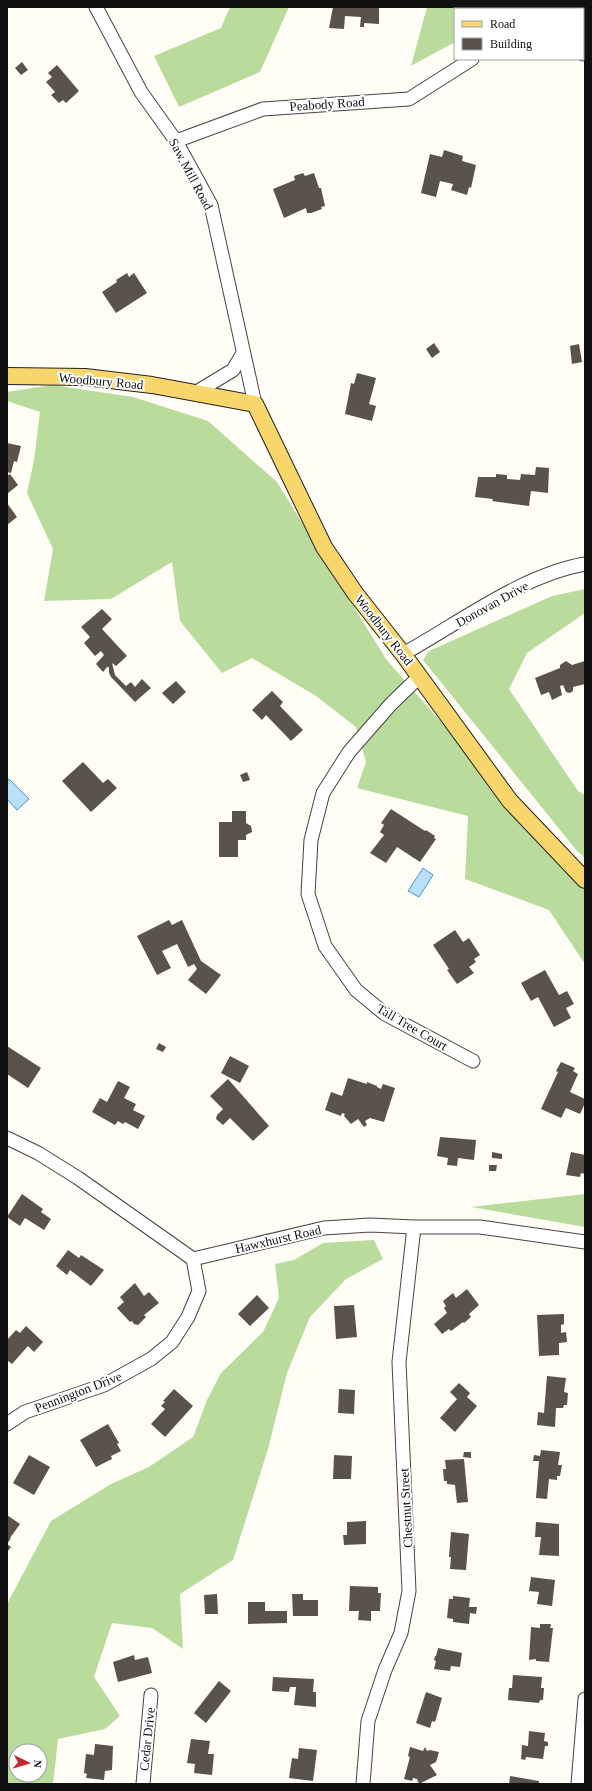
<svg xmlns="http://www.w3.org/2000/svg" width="592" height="1791" viewBox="0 0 592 1791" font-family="'Times New Roman',serif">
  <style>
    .forest { fill: #b9dc9c; fill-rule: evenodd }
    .water { fill: #b9e0f7; stroke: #3f96cf }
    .building { fill: #5a524d }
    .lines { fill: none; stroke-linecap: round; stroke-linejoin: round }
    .minor-casing { stroke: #444; stroke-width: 15 }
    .major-casing { stroke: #222; stroke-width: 18 }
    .minor { stroke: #fff; stroke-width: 13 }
    .major { stroke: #f9d66b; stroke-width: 16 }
    .labels { text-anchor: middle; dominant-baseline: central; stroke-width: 4; stroke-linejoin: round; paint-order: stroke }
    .street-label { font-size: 13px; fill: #111; stroke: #fff }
  </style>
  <rect width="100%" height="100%" fill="#fffdf5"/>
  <path class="forest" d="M230 7H289L260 72 179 107 154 56 221 28Z
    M427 7H585V33H583V9H455V42L411 66Z
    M52 385 133 397 208 421 277 482 386 659 585 887V964L549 910 465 879 468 816 357 788 366 762 356 727 316 696 252 658 222 673 180 621 172 562 111 599 44 601 53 549 27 493 34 460 40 412 7 401V392Z
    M585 589V613L527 653 509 689 578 791 585 795V858L577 851 423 660 429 651 552 596Z
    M585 1194V1227L471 1207Z
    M374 1240 383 1259 346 1279 310 1317 287 1373 268 1449 233 1560 180 1594 183 1649 152 1628 112 1623 94 1677 120 1716 105 1729 58 1739 53 1784H7V1604L51 1521 111 1484 149 1467 193 1437 207 1400 221 1373 263 1332 279 1298 275 1264 294 1260 323 1243ZM16 1751H40V1775H16Z"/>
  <path class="water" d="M9 779 29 799 17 810 7 799V782Z
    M423 868 433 875 419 897 408 891Z"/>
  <path class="building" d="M333 7H379V24L364 23V27H360L361 17 345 16 344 29 329 28Z
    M22 62 28 70 21 75 15 68Z
    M57 65 79 91 66 103 63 100 59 103 51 95 55 92 46 82 52 77 48 73Z
    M444 150 463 156 462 161 476 165 471 188 469 187 467 195 451 190 453 184 440 181 436 197 421 193 430 154 442 157Z
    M303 173 305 176 314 173 319 188H321L325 206 321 207 322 209 311 213H307L306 208 284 218 273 189 295 180 294 176Z
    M127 273 129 277 134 273 147 293 116 313 102 292 117 282 116 280Z
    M434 343 440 352 432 358 426 349Z
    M579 344 582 362 572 364 570 346Z
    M357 373 376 378 369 404 376 406 372 421 345 414 351 383 354 384Z
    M7 443 21 446 17 462 14 461 11 473 7 472Z
    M536 467 549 468 548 493 531 491 529 506 492 501 493 499 475 497 478 477H496V474L507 475V479L520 480 521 474 535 475Z
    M10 474 18 485 7 494V476Z
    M7 503 17 517 7 525Z
    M102 609 112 619 102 629 127 656 116 666 112 663 115 675 126 686 131 682 135 687 142 679 151 688 135 702 111 677 109 673V667H107L103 672 96 664 104 655 101 651 95 656 84 643 90 637 81 627Z
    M566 661 572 665 585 661V684L573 687V691L570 693 566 692 563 685 560 686 562 695 552 700 549 692 541 695 535 678 560 668V665Z
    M176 681 186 692 173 704 162 693Z
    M272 691 283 702 280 706 303 730 291 741 266 715 262 720 252 710Z
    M83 762 103 783 108 779 117 788 91 812 62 781Z
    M247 772 250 780 243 782 240 775Z
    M391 809 425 831 426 830 435 836 434 838 436 839 420 862 397 847 386 863 370 853 384 835 380 832 384 825 381 823Z
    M232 811H246V823L251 826 252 832 246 835V840H238V857H219V822H232Z
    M169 920 172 925 182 920 201 961 221 975 206 994 188 980 197 969 194 964 188 967 177 944 162 951 171 968 157 975 137 936Z
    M455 930 463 942 469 938 480 955 474 959 476 962 469 967 474 973 457 984 447 970 449 969 433 945Z
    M545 970 559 995 567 991 574 1004 566 1008 571 1018 554 1027 538 997 531 1001 521 983Z
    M159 1043 166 1047 163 1052 156 1049Z
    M7 1046 41 1068 28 1088 7 1074Z
    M230 1056 249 1066 240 1083 221 1073Z
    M561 1062 575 1068 573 1071 578 1074 570 1092 585 1099V1103L580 1114 566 1108 561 1118 541 1109 558 1072 556 1071Z
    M348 1078 367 1084V1082L377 1086V1087L381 1089 383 1084 395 1088 384 1122 370 1118 365 1121 367 1125 364 1127 358 1119 351 1124 344 1116 345 1114 342 1113 341 1116 325 1110 331 1092 342 1096Z
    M228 1079 269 1126 253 1141 230 1118 223 1125 216 1119 217 1115 223 1109 210 1096Z
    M118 1081 130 1087 124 1098 136 1104 133 1110 145 1116 138 1129 125 1122 123 1124 118 1121 115 1125 92 1112 100 1098 107 1102Z
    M440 1137 476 1140 474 1160 458 1158 457 1166 447 1165 448 1158 437 1156Z
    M492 1152 502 1154V1159L492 1158Z
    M571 1152 585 1155V1174L581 1173 580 1177 566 1175Z
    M489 1165H497L496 1171H489Z
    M22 1194 43 1209 41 1212 51 1219 44 1230 25 1218 20 1226 7 1217Z
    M68 1250 79 1258 81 1255 104 1270 91 1286 70 1270 67 1275 56 1266Z
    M135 1283 144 1296 149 1292 159 1303 144 1315 146 1317 138 1325 134 1324 132 1321 130 1322 117 1308 124 1302 120 1297Z
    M467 1289 479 1305 469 1314 471 1317 464 1323 463 1322 451 1331 449 1329 442 1334 434 1324 447 1313 444 1308 446 1306 443 1301 453 1293 456 1298Z
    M257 1295 269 1308 250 1326 238 1314Z
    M354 1305 357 1337 336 1339 334 1306Z
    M564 1314V1324L561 1325V1333L566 1332 567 1342 559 1343V1355L539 1356 537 1315Z
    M26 1326 43 1342 34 1352 28 1346 12 1364 7 1360V1340L16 1330 20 1333Z
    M547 1376 566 1378 564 1392 568 1393 567 1405H564L563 1408H556L555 1427 537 1425 538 1412 544 1413Z
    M459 1383 470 1393 467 1397 477 1406 455 1432 440 1418 457 1399 450 1392Z
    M174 1389 193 1406 165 1437 151 1424 165 1409 161 1406 165 1402 163 1401Z
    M339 1389 355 1390 354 1414 338 1413Z
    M108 1424 119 1443 117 1444 121 1451 111 1456 112 1459 96 1467 80 1440Z
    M541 1450 560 1452 558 1465H562L560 1476H557V1480L549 1479 547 1499 536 1498 539 1461H533L534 1455 540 1456Z
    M464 1452H471V1458L463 1457Z
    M29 1455 50 1467 34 1495 13 1483Z
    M334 1455 352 1456 351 1479H333Z
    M464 1459 468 1502 457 1503 455 1485 447 1484V1481H444L443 1469H446L445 1460Z
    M7 1515 20 1524 10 1538H11L7 1544 11 1547 7 1552Z
    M366 1521V1544L344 1545 343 1535H347V1522Z
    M536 1522 559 1524V1556L539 1555 541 1537H535Z
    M451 1532 469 1534 466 1570 450 1569 451 1557H449Z
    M531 1577 555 1580 552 1606 537 1604 539 1592 529 1591Z
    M350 1586 378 1587V1593H381L380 1611H371V1621L358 1620 359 1611H349Z
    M217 1594 218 1614H205L204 1595Z
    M292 1594H303V1600H318V1616H293Z
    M453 1596 470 1598 469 1607H477L476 1614 470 1613 469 1624 453 1622V1619L447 1618 449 1599H453Z
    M248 1602H265V1611H287V1623L248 1624Z
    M540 1624H551L550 1628H553L549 1662 536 1661V1659L529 1660 531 1627 540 1628Z
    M438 1648 462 1653 460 1667 451 1666 450 1671 434 1669 436 1661 434 1660 435 1656H436Z
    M134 1655 135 1660 148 1657 152 1673 118 1682 113 1662Z
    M513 1675 542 1677 541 1688H544L543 1700H540L539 1703 508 1700 509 1688H512Z
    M273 1677 314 1679 313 1692H316V1707L294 1705 296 1687H290L289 1692 272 1691Z
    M219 1681 231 1691 206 1723 194 1713Z
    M426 1692 442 1698 435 1722 432 1721 430 1728 416 1723Z
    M529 1731 545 1733 544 1741 548 1742V1746H545L543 1759 526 1757 525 1760 521 1759 522 1745 528 1746Z
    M191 1739 210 1741 208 1754H214L212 1775 194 1773 195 1764 187 1763Z
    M95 1744 113 1746 112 1770 105 1771 104 1780 86 1778 87 1774 84 1773 86 1754 94 1755Z
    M410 1747 423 1751 425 1747 427 1751 430 1750 439 1752 436 1762 430 1765 437 1775 419 1784 417 1779 413 1778 412 1781 404 1779 410 1757 408 1756Z
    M299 1748 317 1750 313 1781 289 1778 292 1758 298 1759Z
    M510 1776 539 1781V1784H509Z"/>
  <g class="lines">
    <defs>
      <path id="minor" d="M96 7 141 92 176 141 211 205 255 404
        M583 54H585
        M176 141 263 109 409 99 472 59
        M195 393 233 370 243 353
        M403 654C459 623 522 575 585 564
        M419 677 391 704 349 752 323 793 311 840 308 894 325 946 356 990 385 1014 473 1061
        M7 1138 38 1153 78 1178 193 1259 324 1228 370 1225 414 1227H480L585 1242
        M7 1424 25 1412 104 1385 151 1359 172 1342 188 1317 199 1291 193 1259
        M143 1784 151 1695
        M363 1784 368 1721 385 1670 401 1633 409 1591 399 1362 414 1227
        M578 1784 585 1699"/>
      <path id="major" d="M7 376 85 377 152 385 255 404 324 547 355 593 403 654 510 801 585 880"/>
    </defs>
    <use href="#minor" class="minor-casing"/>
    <use href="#major" class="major-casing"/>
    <use href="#minor" class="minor"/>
    <use href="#major" class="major"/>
  </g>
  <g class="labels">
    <g class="street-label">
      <text transform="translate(327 104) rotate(-4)">Peabody Road</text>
      <text transform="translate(191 174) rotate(62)">Saw Mill Road</text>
      <text transform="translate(101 381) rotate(5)">Woodbury Road</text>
      <text transform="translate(492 604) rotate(-29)">Donovan Drive</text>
      <text transform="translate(384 630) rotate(52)">Woodbury Road</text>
      <text transform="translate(412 1027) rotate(30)">Tall Tree Court</text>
      <text transform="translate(278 1239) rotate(-13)">Hawxhurst Road</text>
      <text transform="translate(78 1392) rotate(-21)">Pennington Drive</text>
      <text transform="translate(406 1508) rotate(-93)">Chestnut Street</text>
      <text transform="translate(147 1739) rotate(-84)">Cedar Drive</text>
    </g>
  </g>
  <rect width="592" height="1791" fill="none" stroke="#111111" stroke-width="16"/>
  <rect x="454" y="8" width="130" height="52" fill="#ffffff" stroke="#a0a0a0"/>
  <rect x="462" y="21" width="20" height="6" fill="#f9d66b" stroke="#a0a0a0"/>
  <text x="490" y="28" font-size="12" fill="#111111">Road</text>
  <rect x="462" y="38" width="20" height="12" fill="#5a524d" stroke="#a0a0a0"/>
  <text x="490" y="48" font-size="12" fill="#111111">Building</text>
  <g transform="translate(28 1763) rotate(95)"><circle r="19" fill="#ffffff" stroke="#a0a0a0"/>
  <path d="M0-3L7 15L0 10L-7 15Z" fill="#c4262e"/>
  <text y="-6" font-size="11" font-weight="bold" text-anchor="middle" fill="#111111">N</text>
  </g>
</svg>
